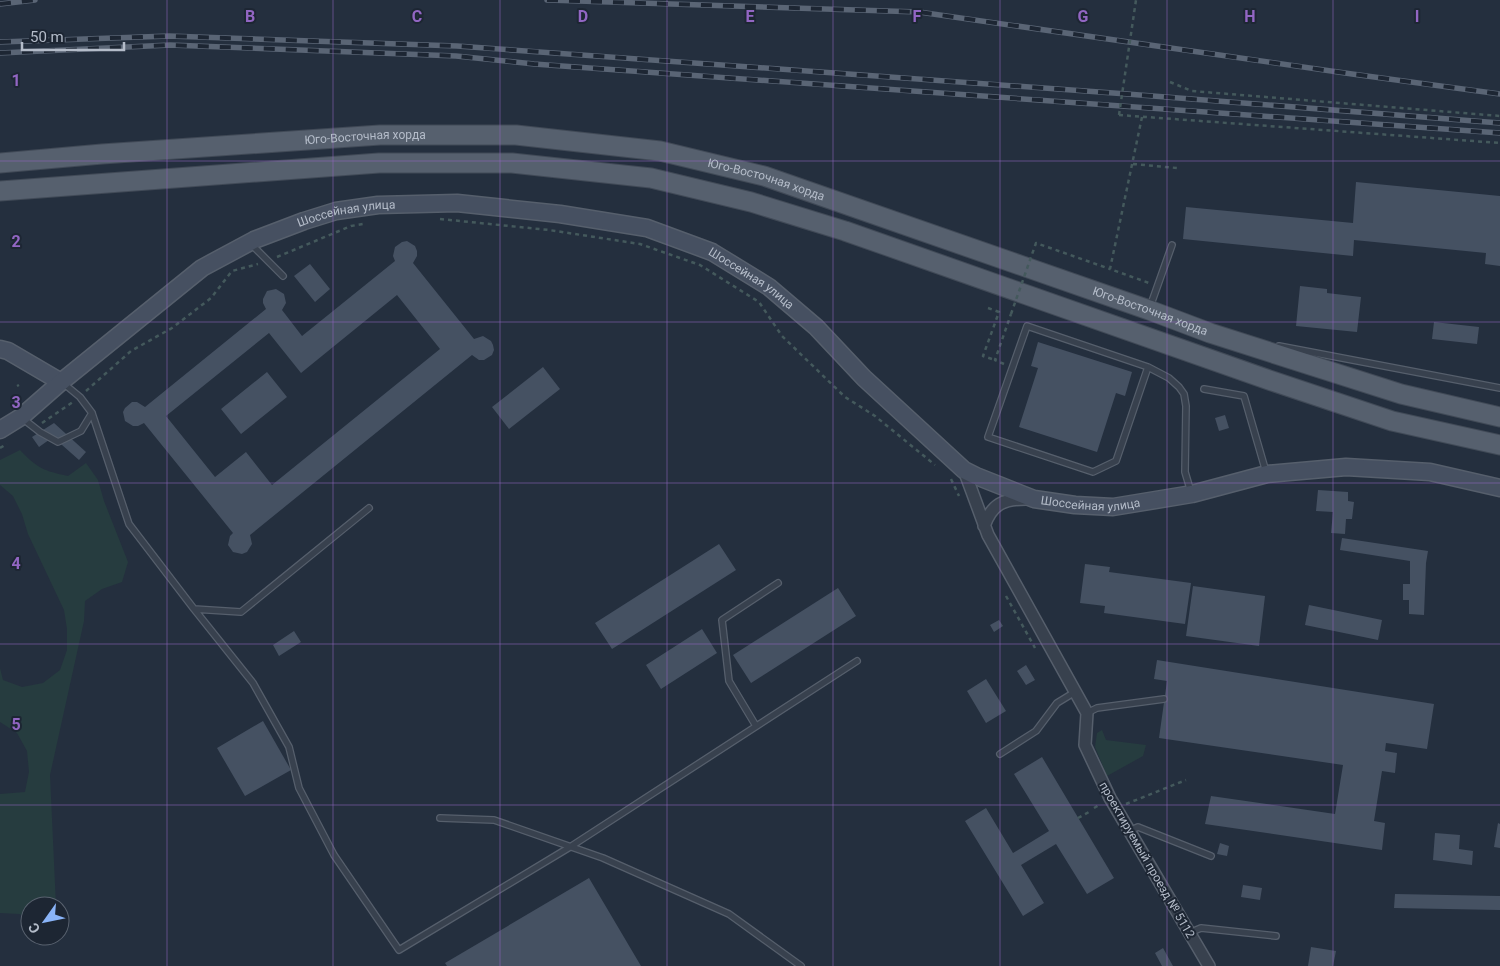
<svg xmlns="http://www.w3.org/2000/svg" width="1500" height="966" viewBox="0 0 1500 966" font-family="Roboto,sans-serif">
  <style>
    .green { fill: #263c3f }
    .building { fill: #455162; fill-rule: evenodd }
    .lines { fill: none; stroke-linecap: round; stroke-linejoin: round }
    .service-casing { stroke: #565f6c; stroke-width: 8 }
    .minor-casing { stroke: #565f6c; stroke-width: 14 }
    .secondary-casing { stroke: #565f6c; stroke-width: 19 }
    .primary-casing { stroke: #414a57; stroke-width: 21 }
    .path { stroke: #44595c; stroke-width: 2.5; stroke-dasharray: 4 4; stroke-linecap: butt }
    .service { stroke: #38414e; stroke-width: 5.5 }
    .minor { stroke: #38414e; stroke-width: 11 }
    .secondary { stroke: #465061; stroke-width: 16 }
    .primary { stroke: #56606e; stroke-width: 19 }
    .rail-casing { stroke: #5a6575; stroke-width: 5.5 }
    .rail { stroke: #1d2633; stroke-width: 4; stroke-dasharray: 11; stroke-linecap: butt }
    .path-bridge { stroke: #44595c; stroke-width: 2.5; stroke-dasharray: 4 4; stroke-linecap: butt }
    .grid { fill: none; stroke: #9266c3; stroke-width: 1; stroke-opacity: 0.55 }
    .labels { text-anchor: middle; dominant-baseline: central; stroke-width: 4; stroke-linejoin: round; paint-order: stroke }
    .street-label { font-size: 12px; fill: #b4bcc9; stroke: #1d2633 }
    .grid-label { font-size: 16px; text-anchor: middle; font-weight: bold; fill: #9266c3; stroke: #1d2633; stroke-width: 4; stroke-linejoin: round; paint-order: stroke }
  </style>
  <rect width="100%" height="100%" fill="#242f3e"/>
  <path class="green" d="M20 450C37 468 44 471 68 476L86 463 98 480 104 501 128 562 122 582 102 589 85 601 84 621 50 775 56 906H30V918L19 914 0 913V794L25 792 29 772 27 751 17 733 0 722V668L3 680 22 687 43 683 60 670 67 650V629L64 610 28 534 22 514 13 496 0 485V460Z
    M1102 730 1106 740 1146 745 1143 756 1107 776 1095 747 1097 733Z"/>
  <path class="building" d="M1356 182 1500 196V266L1485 264 1486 253 1354 240 1353 256 1183 239 1186 207 1353 223Z
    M407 241 415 246 417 251V256L413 263 474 339 483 336 491 341 493 345 494 350 492 355 484 360H479L472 355 250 535 252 544 247 552 242 554 233 552 228 545 230 536 233 533 144 423 138 426H133L125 421 123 412 125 408 132 402H137L145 407 266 309 263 303V299L267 291 276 289 284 294 286 303 282 310 302 336 395 261 393 256 395 247 402 242ZM397 295 440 349 272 485 246 452 215 477 166 416 269 333 301 373Z
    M310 264 330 289 315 302 294 276Z
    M1300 286 1327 289V293L1361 297 1357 332 1296 326Z
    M1434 322 1479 327 1477 344 1432 339Z
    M1038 342 1132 372 1125 396 1116 393 1097 452 1019 427 1038 368 1031 366Z
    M543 367 560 389 509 429 492 407Z
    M267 372 287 397 241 434 221 409Z
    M1225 415 1229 428 1219 431 1215 418Z
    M54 423 86 452 79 460 53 437 39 447 32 437Z
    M1318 490 1348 492V501L1354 502 1352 519H1346L1345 534 1331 533 1333 512 1316 511Z
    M1342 538 1428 551 1426 563 1424 615 1409 614V600H1403V584H1410V561L1340 550Z
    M719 544 736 570 612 649 595 623Z
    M1085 564 1110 567 1109 572 1191 583 1185 624 1104 613 1105 606 1080 603Z
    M1193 586 1265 596 1259 646 1186 636Z
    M838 588 856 616 751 683 733 655Z
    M1309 605 1382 620 1378 640 1305 625Z
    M999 620 1003 626 994 632 990 625Z
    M702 629 717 653 661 689 646 665Z
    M294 631 301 642 279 656 273 645Z
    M1157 660 1434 704 1427 749 1386 743 1385 751 1397 753 1395 773 1382 771 1374 821 1385 823 1382 850 1205 824 1211 796 1335 814 1343 765 1159 738 1167 681 1154 679Z
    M1026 665 1035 680 1026 685 1017 671Z
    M986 679 1006 711 986 723 967 691Z
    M263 721 291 770 245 796 217 748Z
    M1042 757 1114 878 1087 894 1056 844 1021 865 1044 903 1023 916 965 821 986 808 1013 853 1049 831 1014 774Z
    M1498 823 1500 824V848L1494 847Z
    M1435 833 1460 835 1459 849 1473 851 1472 865 1433 860Z
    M1220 843 1229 846 1227 856 1217 854Z
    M589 878 641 966H447L445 963Z
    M1243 885 1262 888 1260 900 1241 897Z
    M1395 894 1500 896V910L1394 908Z
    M1311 947 1336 951 1333 966H1308Z
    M1163 948 1173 966H1162L1155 953Z"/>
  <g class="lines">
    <defs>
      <path id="service" d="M251 244 283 276
        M1150 307 1172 245
        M1279 346 1500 388
        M1148 367 1116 461 1093 472 988 437 1027 326 1148 367 1169 378 1179 387 1184 394 1186 406 1185 472 1191 492
        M63 383 80 397 92 413 129 524 194 609 241 612 369 508
        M1204 389 1244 396 1266 472
        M22 418 40 432 58 442 81 431 92 413
        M194 609 253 683 289 747 299 788 334 855 399 950 570 847 857 661
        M1087 713 1097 708 1164 699
        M756 726 729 681 722 620 778 583
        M1000 754 1036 731 1057 703 1075 692
        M440 818 494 820 603 858 729 914 801 966
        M1129 831 1138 827 1211 856
        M1189 933 1201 928 1276 936"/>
      <path id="minor" d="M964 470 988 535 1087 713 1085 745 1110 798 1209 966
        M984 526C992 504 1003 499 1026 499"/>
      <g id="secondary">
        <path d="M0 349 8 351 61 382"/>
        <path id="s1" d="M0 430 21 417 61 382 202 268 254 240 304 221 336 211 378 205 457 203 560 214 647 228 712 252 769 287 816 327 864 378 964 470 976 476 1034 499 1075 505 1113 507 1192 494 1267 474 1346 467 1430 472 1500 488"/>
      </g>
      <g id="primary">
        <path id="s2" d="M0 163 102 154 380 135H516L660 151 764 176 1149 310 1210 333 1401 394 1500 417"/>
        <path d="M0 191 379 163H512L651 178 751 202 845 231 1272 381 1392 421 1500 445"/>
      </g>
    </defs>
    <use href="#service" class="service-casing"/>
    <use href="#minor" class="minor-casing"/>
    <use href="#secondary" class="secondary-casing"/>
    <use href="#primary" class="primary-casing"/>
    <path class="path" d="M1170 82 1192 91 1500 116
      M1119 115 1500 143
      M1142 117 1110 269 1149 283
      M1133 164 1177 168
      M440 219 549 230 640 244 700 265 759 302 782 336 845 397 875 416 935 465
      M277 257 351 226 363 224
      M988 308 999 312 983 356 995 360
      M1004 364 995 360 1011 314
      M17 386 19 385
      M86 391 131 351 172 328 211 298 232 271 258 264
      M42 423 73 402
      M0 448 7 444
      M951 479 959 496
      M1006 596 1035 648
      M1126 804 1186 780
      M1094 808 1101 804
      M1078 818 1089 812"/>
    <use href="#service" class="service"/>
    <use href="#minor" class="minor"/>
    <use href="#secondary" class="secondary"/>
    <use href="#primary" class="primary"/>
    <defs>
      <path id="rail" d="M547 0 919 12 1352 74 1500 94
        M0 4 35 0
        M0 42 169 36 457 46 1127 94 1500 123
        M0 53 170 45 456 56 534 64 1500 133"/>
    </defs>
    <use href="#rail" class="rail-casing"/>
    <use href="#rail" class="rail"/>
    <path class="path-bridge" d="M1119 115 1136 0
      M1011 314 1036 243 1110 269"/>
  </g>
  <path class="grid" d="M167 0V966M333 0V966M500 0V966M667 0V966M833 0V966M1000 0V966M1167 0V966M1333 0V966M0 161H1500M0 322H1500M0 483H1500M0 644H1500M0 805H1500"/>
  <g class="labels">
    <g class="street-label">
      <text stroke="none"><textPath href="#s2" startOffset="366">Юго-Восточная хорда</textPath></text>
      <text stroke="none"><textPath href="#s2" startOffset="772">Юго-Восточная хорда</textPath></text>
      <text stroke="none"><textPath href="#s1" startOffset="415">Шоссейная улица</textPath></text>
      <text stroke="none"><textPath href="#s1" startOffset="835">Шоссейная улица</textPath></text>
      <text stroke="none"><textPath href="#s2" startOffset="1178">Юго-Восточная хорда</textPath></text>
      <text stroke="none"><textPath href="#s1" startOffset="1255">Шоссейная улица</textPath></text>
      <text transform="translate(1147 860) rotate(60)">проектируемый проезд № 5112</text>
    </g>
  </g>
  <g class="grid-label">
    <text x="250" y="22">B</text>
    <text x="417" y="22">C</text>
    <text x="583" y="22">D</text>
    <text x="750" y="22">E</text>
    <text x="917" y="22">F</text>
    <text x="1083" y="22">G</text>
    <text x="1250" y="22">H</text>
    <text x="1417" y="22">I</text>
    <text x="16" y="86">1</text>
    <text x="16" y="247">2</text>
    <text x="16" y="408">3</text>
    <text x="16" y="569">4</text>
    <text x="16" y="730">5</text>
  </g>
  <g transform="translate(45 921) rotate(237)"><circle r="24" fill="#1d2633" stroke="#59626f"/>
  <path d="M0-4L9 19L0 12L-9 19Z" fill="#8ab4f8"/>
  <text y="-8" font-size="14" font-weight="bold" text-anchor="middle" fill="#b4bcc9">С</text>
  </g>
  <path d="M22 42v8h102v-8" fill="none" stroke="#b4bcc9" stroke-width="2.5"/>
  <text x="30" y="42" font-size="15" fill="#b4bcc9" stroke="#1d2633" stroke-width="4" paint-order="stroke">50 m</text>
</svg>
